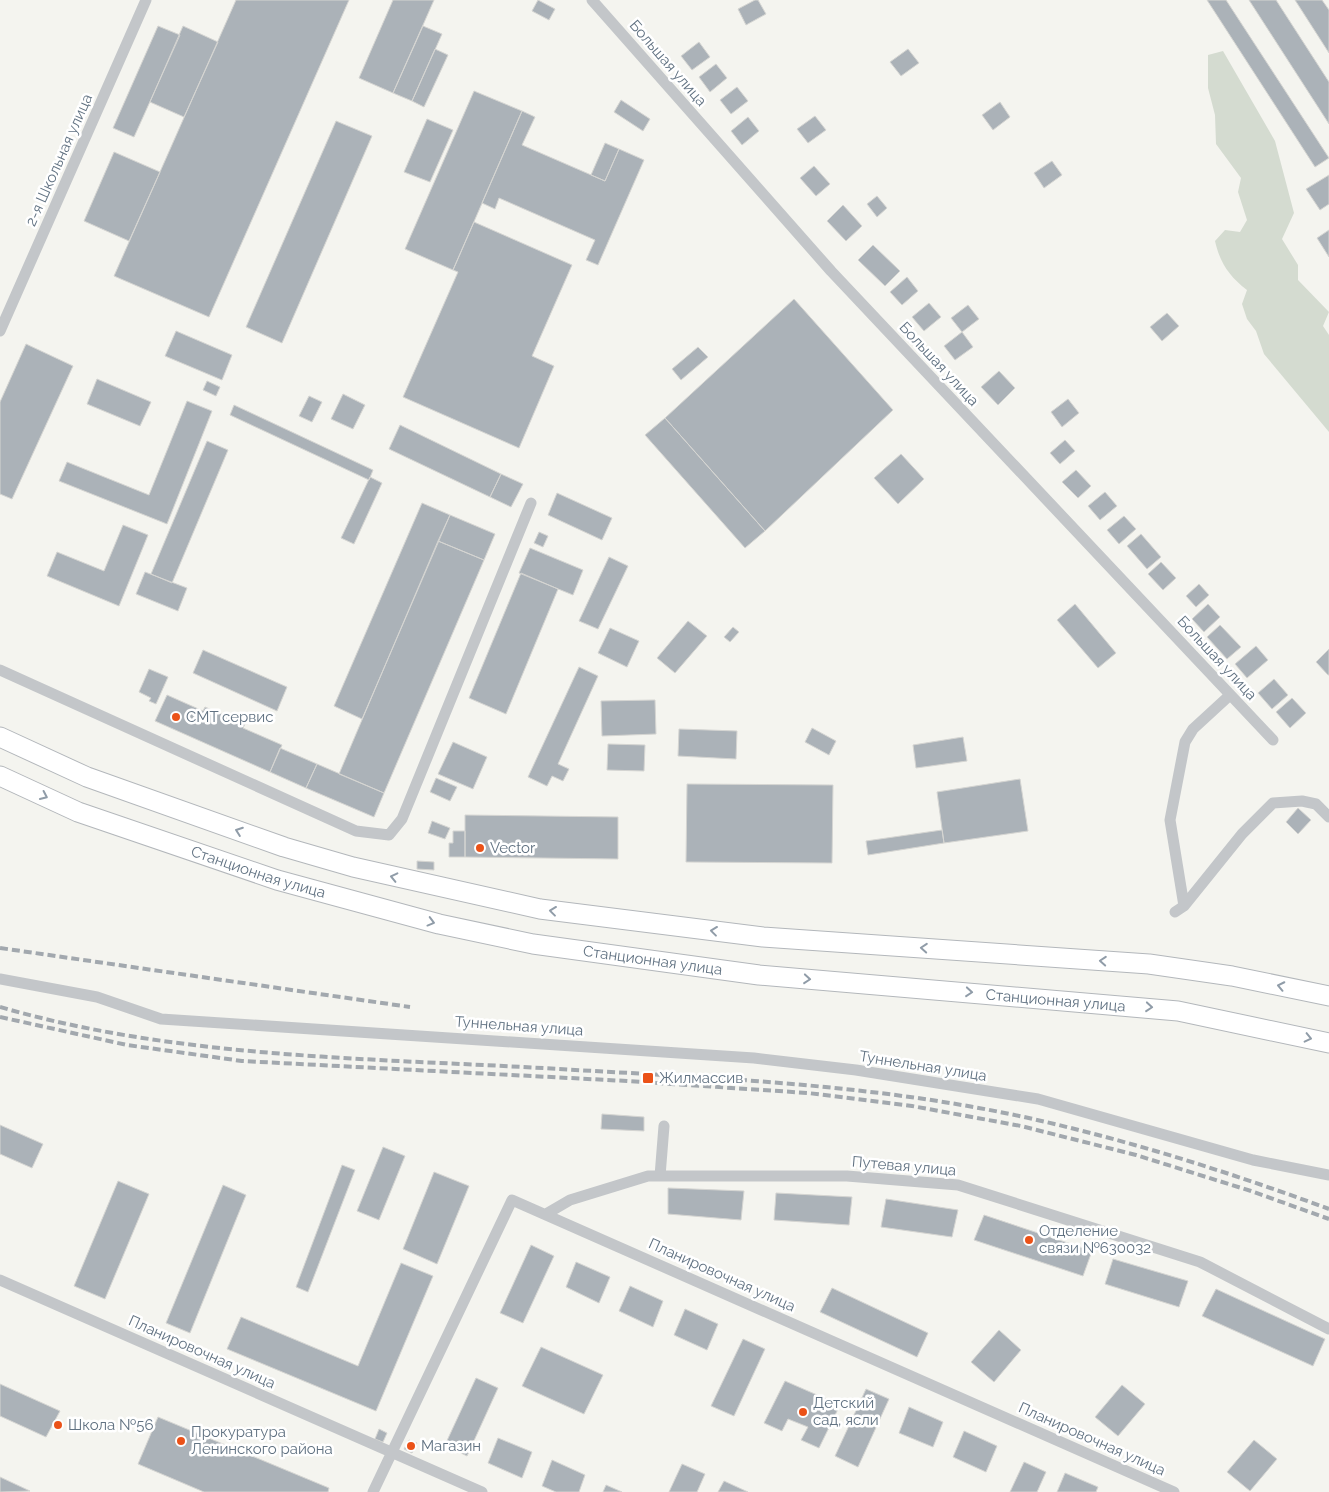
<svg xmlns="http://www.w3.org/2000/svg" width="1329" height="1492" viewBox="0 0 1329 1492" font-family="Raleway,sans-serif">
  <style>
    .green { fill: #d4dbd0 }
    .building { fill: #abb2b8; stroke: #d5d5d2 }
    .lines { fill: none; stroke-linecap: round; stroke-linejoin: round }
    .primary-casing { stroke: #b3b7bb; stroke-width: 21 }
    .street { stroke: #c3c6c9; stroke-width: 11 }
    .primary { stroke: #fff; stroke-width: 19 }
    .rail { stroke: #a2a8ae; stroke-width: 4; stroke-dasharray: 8 4; stroke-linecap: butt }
    .oneway { stroke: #909ca8 }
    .poi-dot { fill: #eb5218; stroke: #fff; stroke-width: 2 }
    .labels { text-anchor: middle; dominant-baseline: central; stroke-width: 5; stroke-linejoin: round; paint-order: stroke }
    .street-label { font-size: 15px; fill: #617282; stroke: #fff }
    .poi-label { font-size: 15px; fill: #617282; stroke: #fff; text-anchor: start }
  </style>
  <rect width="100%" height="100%" fill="#f4f4ef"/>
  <path class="green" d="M1223 51 1275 141 1294 213 1282 239 1298 265V280L1329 312 1323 326 1329 335V432L1264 354 1256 331 1247 319 1242 304 1247 290C1229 276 1220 263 1215 241L1225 230 1240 232 1247 220 1238 192 1241 178 1216 144 1215 115 1208 88V55Z"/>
  <path class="building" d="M236 0H349L209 317 114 276Z
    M393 0H434L393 93 359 78Z
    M538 0 555 9 549 20 532 11Z
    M755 0H758L766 14 746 25 738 9Z
    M1207 0H1226L1329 158 1315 167Z
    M1249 0H1276L1329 82V124Z
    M1295 0H1322L1329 10V53Z
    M158 26 180 35 134 137 113 128Z
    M183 26 218 42 184 117 150 102Z
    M423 26 442 34 412 101 393 93Z
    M699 42 710 57 692 70 681 56Z
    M435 49 448 55 424 107 412 101Z
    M908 49 919 63 901 76 890 62Z
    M716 64 727 78 710 92 699 77Z
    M737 87 748 101 731 114 720 100Z
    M474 91 522 111 453 270 405 249Z
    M621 100 650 119 643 131 614 112Z
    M1000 102 1010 117 993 130 982 115Z
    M522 111 535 117 522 145 605 181 619 149 644 160 598 265 586 260 595 240 499 198 495 209 482 203Z
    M815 116 826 130 808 143 797 129Z
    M748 117 759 131 742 145 731 131Z
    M427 119 453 130 430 182 404 172Z
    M336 121 372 136 282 343 246 327Z
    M605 143 619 149 605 181 591 175Z
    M114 152 160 172 129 241 84 221Z
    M1052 161 1062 175 1044 188 1034 173Z
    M814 166 830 184 816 196 800 178Z
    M1329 175V204L1320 210 1306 189Z
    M877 196 887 208 877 217 867 204Z
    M843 205 862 226 846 241 827 221Z
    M474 222 572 265 532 356 554 366 519 448 403 397 458 272 453 270Z
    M1329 230V257L1317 238Z
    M873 245 900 271 885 286 858 260Z
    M907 277 918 291 902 305 890 292Z
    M794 299 893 410 765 531 665 418Z
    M929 303 941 317 924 331 912 317Z
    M968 305 979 319 962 332 951 318Z
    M1167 313 1179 326 1162 341 1150 327Z
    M176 331 232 355 222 380 165 356Z
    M962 332 973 347 955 360 944 346Z
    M26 344 73 366 12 499 0 494V402Z
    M698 347 708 357 681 380 672 369Z
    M999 371 1015 388 998 405 981 387Z
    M97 379 151 402 140 426 87 404Z
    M207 381 220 387 216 396 203 390Z
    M343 394 365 405 353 429 331 419Z
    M309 396 322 402 312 422 299 416Z
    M1068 399 1079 413 1062 427 1051 412Z
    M187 401 212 411 167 524 59 481 67 462 149 495Z
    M234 405 373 470 369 480 230 415Z
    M665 418 765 531 745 548 645 435Z
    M400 425 501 474 490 497 389 449Z
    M1065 440 1075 451 1060 464 1050 453Z
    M207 441 228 450 172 583 151 574Z
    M901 454 924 479 898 504 874 478Z
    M1076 470 1091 486 1078 498 1062 482Z
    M501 474 523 484 511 507 490 497Z
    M370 477 382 483 354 544 341 538Z
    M1105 492 1117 506 1100 520 1088 506Z
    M557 493 612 518 602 540 548 515Z
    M422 503 450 515 362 719 334 706Z
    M450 515 495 534 484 560 438 541Z
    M1124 516 1136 529 1119 544 1107 530Z
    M123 525 148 535 119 606 47 576 57 552 104 571Z
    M539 532 548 536 543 547 534 543Z
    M1141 534 1161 557 1147 569 1127 546Z
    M438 541 484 560 384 793 339 774Z
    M530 548 583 570 573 595 519 573Z
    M609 557 628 566 598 629 579 621Z
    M1161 562 1176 578 1163 590 1148 574Z
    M145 572 187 588 178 611 136 594Z
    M521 573 558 589 506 714 469 698Z
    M1199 584 1209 595 1196 607 1186 596Z
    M1075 604 1116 653 1098 668 1057 620Z
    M1208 604 1220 617 1204 632 1192 619Z
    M688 621 707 636 675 673 657 658Z
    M1220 625 1241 647 1227 659 1207 637Z
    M733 627 739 632 730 642 724 637Z
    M610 628 639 641 627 667 598 653Z
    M1256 646 1268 660 1247 678 1235 664Z
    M1329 649V675H1328L1316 662Z
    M203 650 287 687 277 711 193 673Z
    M579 667 598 676 558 764 569 769 563 781 552 776 547 786 528 777Z
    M149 669 168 677 156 704 149 701 151 698 139 692Z
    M1274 679 1288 695 1272 709 1258 693Z
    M167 695 203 711 205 707 245 724 243 728 282 745 270 772 155 721Z
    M1292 698 1306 713 1290 728 1276 712Z
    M655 700 656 734 602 736 601 701Z
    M812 728 836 741 829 755 805 742Z
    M679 729 737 731 736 759 678 756Z
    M963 737 967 761 916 768 913 745Z
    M453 742 487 757 473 789 438 774Z
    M608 744 645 745 644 771 607 770Z
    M280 748 317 764 306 788 270 772Z
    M317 764 384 793 374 817 306 788Z
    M436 778 457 787 450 801 430 792Z
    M1020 779 1028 831 944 843 937 792Z
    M687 784 833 785 832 863 686 862Z
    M1298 808 1311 820 1298 834 1286 822Z
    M465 815 618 817V859L465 857Z
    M432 821 450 828 445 839 428 833Z
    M942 830 944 843 868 855 866 841Z
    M453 831H465V857H449V843H453Z
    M417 861 434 862V870L417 869Z
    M602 1114 644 1117V1131L601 1129Z
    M0 1125 43 1144 32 1168 0 1154Z
    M383 1147 405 1156 379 1220 357 1211Z
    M342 1165 355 1170 308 1292 296 1287Z
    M434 1172 469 1186 437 1264 403 1249Z
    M118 1181 149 1194 105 1299 74 1286Z
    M223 1185 246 1195 190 1333 166 1323Z
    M668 1188 744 1191 741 1220 668 1214Z
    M776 1193 852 1197 849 1225 774 1220Z
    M886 1199 958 1210 952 1237 881 1227Z
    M984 1215 1092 1251 1083 1276 974 1240Z
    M531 1245 554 1256 523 1323 500 1313Z
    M1113 1259 1188 1281 1179 1307 1105 1284Z
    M576 1262 610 1277 599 1303 566 1287Z
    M401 1263 433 1276 376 1411 227 1349 241 1317 358 1366Z
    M630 1286 663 1301 653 1327 619 1311Z
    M832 1288 928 1333 917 1357 820 1312Z
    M1216 1289 1325 1339 1313 1366 1202 1316Z
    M685 1309 718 1324 707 1350 674 1335Z
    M999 1330 1021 1350 994 1382 971 1362Z
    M743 1339 765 1349 734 1416 711 1406Z
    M541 1347 603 1375 584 1414 522 1386Z
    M476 1378 498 1388 467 1456 445 1445Z
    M785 1381 840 1405 819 1448 801 1440 808 1427 788 1419 782 1431 764 1423Z
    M0 1384 60 1411 46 1437 0 1416Z
    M1122 1385 1145 1404 1118 1436 1095 1417Z
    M866 1389 889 1399 858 1467 835 1456Z
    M909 1407 943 1422 933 1447 899 1433Z
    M158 1417 329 1488 328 1492H204L138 1464Z
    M379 1429 387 1433 383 1442 375 1439Z
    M964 1431 997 1446 986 1472 953 1457Z
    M498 1438 532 1452 522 1478 488 1463Z
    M409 1440 417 1443 412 1453 404 1449Z
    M1254 1440 1277 1459 1250 1491 1227 1472Z
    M552 1460 585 1475 579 1492H556L542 1486Z
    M1024 1462 1046 1472 1037 1492H1010Z
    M682 1464 705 1474 697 1492H669Z
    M1065 1473 1098 1487 1096 1492H1057Z
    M0 1477 30 1491 0 1492Z
    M724 1481 748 1492H718Z
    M606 1485 622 1492H603Z"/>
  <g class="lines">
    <defs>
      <g id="primary">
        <path d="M0 737 87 777 284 847 353 867 540 909 763 937 1149 964 1232 976 1329 996"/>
        <path id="s1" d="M0 776 78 812 277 880 439 924 533 944 759 975 1178 1011 1329 1043"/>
      </g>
    </defs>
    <use href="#primary" class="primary-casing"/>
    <path class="street" d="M592 0 831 271 1273 740
      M0 331 146 0
      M0 670 356 831 389 835 402 819 531 503
      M1184 906 1170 820 1185 742 1193 729 1230 695
      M1175 912 1184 906 1242 834 1273 803 1302 801 1316 804 1329 817
      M0 979 97 997 161 1019 754 1058 856 1070 1038 1099 1253 1160 1329 1175
      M660 1176 664 1126
      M546 1214 570 1200 648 1176H847L958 1185 1200 1262 1329 1329
      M0 1280 482 1492
      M373 1492 512 1200 1174 1492"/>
    <use href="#primary" class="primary"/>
    <path class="rail" d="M0 948 410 1007
      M0 1007C179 1059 374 1058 559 1069 714 1078 872 1084 1024 1117 1128 1140 1229 1172 1329 1209
      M0 1017 127 1045 242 1061 627 1081 808 1093 912 1106 1021 1126 1136 1155 1251 1191 1329 1219"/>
  </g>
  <defs><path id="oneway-chevron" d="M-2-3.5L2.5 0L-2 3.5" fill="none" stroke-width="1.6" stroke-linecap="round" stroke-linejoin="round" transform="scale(1.25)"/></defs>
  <g class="oneway">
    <use href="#oneway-chevron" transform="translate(44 796) rotate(25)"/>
    <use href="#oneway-chevron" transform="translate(239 831) rotate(-160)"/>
    <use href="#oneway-chevron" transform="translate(394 877) rotate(-167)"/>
    <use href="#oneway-chevron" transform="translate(553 911) rotate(-173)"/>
    <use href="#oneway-chevron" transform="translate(431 922) rotate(15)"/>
    <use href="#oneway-chevron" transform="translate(714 931) rotate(-173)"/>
    <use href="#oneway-chevron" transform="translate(924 948) rotate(-176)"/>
    <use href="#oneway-chevron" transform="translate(1103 961) rotate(-176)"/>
    <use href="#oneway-chevron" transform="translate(807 979) rotate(5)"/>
    <use href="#oneway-chevron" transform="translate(1281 986) rotate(-168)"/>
    <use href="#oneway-chevron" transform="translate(969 992) rotate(5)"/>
    <use href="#oneway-chevron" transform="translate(1149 1007) rotate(5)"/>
    <use href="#oneway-chevron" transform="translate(1308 1038) rotate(13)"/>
  </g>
  <g class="poi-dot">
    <circle cx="176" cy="717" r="5"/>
    <circle cx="480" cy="848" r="5"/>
    <rect x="642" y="1072" width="12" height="12" rx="2.5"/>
    <circle cx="1029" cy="1240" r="5"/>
    <circle cx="803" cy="1412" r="5"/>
    <circle cx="58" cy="1425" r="5"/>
    <circle cx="181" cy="1441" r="5"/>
    <circle cx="411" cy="1446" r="5"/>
  </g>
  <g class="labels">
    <g class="street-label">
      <text transform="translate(668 63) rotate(49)">Большая улица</text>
      <text transform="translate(59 160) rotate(-66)">2-я Школьная улица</text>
      <text transform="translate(939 364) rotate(47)">Большая улица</text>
      <text transform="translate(1217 658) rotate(47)">Большая улица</text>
      <text stroke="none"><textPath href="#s1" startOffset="276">Станционная улица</textPath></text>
      <text stroke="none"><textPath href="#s1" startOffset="681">Станционная улица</textPath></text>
      <text stroke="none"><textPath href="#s1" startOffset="1086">Станционная улица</textPath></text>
      <text transform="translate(519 1026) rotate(4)">Туннельная улица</text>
      <text transform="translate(923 1066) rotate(9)">Туннельная улица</text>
      <text transform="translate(904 1166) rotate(5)">Путевая улица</text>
      <text transform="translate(722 1275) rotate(24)">Планировочная улица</text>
      <text transform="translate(202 1352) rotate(24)">Планировочная улица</text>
      <text transform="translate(1092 1439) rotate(24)">Планировочная улица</text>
    </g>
    <g class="poi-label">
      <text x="186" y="717">СМТ сервис</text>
      <text x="490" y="848">Vector</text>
      <text x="659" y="1078">Жилмассив</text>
      <text x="1039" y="1231">Отделение<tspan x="1039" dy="17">связи №630032</tspan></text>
      <text x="813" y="1403">Детский<tspan x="813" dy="17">сад, ясли</tspan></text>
      <text x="68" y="1425">Школа №56</text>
      <text x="191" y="1432">Прокуратура<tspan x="191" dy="17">Ленинского района</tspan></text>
      <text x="421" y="1446">Магазин</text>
    </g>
  </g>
</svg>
